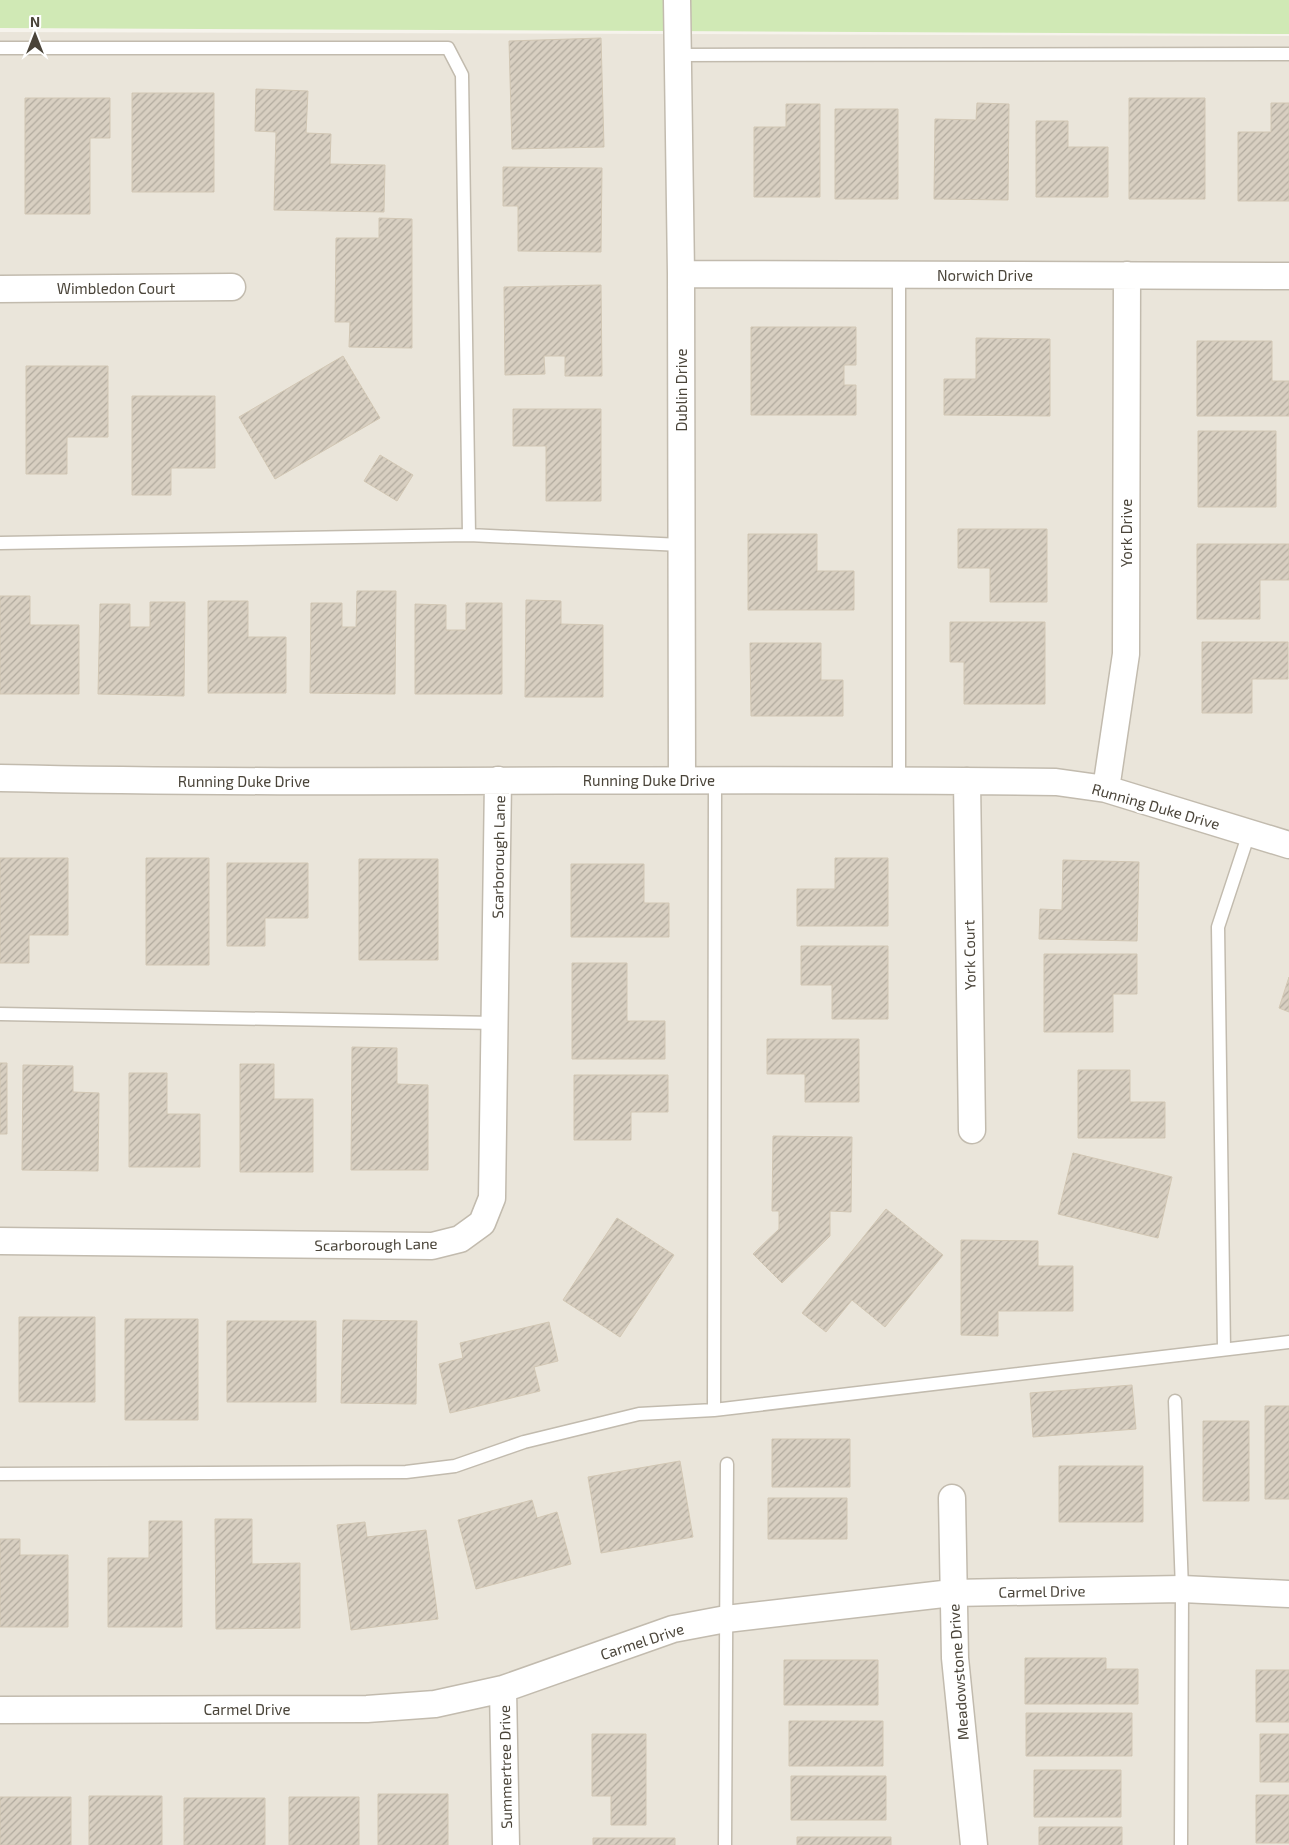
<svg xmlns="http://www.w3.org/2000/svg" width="1289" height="1845" viewBox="0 0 1289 1845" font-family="'Exo 2',sans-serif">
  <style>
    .residential { fill: #eae5da }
    .green { fill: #d0e9b5 }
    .building { fill: url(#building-hatch); stroke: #d2c7b4 }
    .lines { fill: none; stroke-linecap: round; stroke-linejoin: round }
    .service-casing { stroke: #c2bbae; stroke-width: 15 }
    .minor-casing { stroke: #c2bbae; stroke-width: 29 }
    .service { stroke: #fff; stroke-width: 12 }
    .minor { stroke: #fff; stroke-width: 26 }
    .labels { text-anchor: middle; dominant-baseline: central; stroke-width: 5; stroke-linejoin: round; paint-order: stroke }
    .street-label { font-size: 15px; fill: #4a4439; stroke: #fff }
  </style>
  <defs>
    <pattern id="building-hatch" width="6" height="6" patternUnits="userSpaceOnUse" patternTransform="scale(1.25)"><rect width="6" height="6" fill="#d8cfc1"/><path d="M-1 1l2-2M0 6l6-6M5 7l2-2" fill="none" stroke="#b1aa9e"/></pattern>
  </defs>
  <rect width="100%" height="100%" fill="#f6f3ec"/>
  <path class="residential" d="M0 32 1289 36V1845H0Z"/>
  <path class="green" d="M0 0H1289V34L0 28Z"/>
  <path class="building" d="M601 38 604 147 512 149 509 41Z
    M256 89 308 91 306 133 331 134 330 164 385 165 384 212 274 210 276 132 255 131Z
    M132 93H214V192H132Z
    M25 98H110V138H90V214H25Z
    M1129 98H1205V199H1129Z
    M977 103 1009 104 1008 200 934 199 935 119 976 120Z
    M1271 103H1289V201H1238V132H1271Z
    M786 104H820V197H754V127H786Z
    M835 109H898V199H835Z
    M1036 121H1068V147H1108V197H1036Z
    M503 167 602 168 601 252 518 251V206H503Z
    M379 218 412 219V348L349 347 350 322H335L336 238H379Z
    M601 285 602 376H565V356H544L545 374 505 375 504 287Z
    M751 327H856V365H844V385H856V415H751Z
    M976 338 1050 339V416L944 415V379H976Z
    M1197 341H1272V381H1289V416H1197Z
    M343 356 380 418 275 479 239 417Z
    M26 366H108V437H67V474H26Z
    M132 396H215V468H171V495H132Z
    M513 409H601V501H546V446H513Z
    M1198 431H1276V507H1198Z
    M380 455 413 475 397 501 364 481Z
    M958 529H1047V602H990V568H958Z
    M748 534H817V571H854V610H748Z
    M1197 544H1289V580H1260V619H1197Z
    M357 591H396L395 694 310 693 311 603H342V627H356Z
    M0 596H30V625H79V694H0Z
    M526 600 561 601V624L603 625V697H525Z
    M208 601H248V637H286V693H208Z
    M150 602H185L184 696 98 694 100 604H130V627H150Z
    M466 603H502V694H415V604L446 605V630H466Z
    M950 622H1045V704H964V662H950Z
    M1202 642H1288V679H1252V713H1202Z
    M750 643H821V680H843V716H751Z
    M0 858H68V935H29V963H0Z
    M146 858H209V965H146Z
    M835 858H888V926H797V889H835Z
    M359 859H438V960H359Z
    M1063 860 1139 862 1137 941 1039 939 1040 909 1062 910Z
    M227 863H308V918H265V946H227Z
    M571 864H644V903H669V937H571Z
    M801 946H888V1019H832V985H801Z
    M1044 954H1137V994H1113V1032H1044Z
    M572 963H627V1021H665V1059H572Z
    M1289 977V1012L1279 1008Z
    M767 1039H859V1102H805V1074H767Z
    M352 1047 397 1048V1084L428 1085V1170H351Z
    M0 1063H7V1134H0Z
    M240 1064H274V1099H313V1172H240Z
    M23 1065 73 1066V1092L99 1093 98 1171 22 1170Z
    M1078 1070H1130V1102H1165V1138H1078Z
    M129 1073H167V1114H200V1167H129Z
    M574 1075H668V1112H631V1140H574Z
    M773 1136 852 1137 851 1212 830 1211V1236L782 1283 753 1254 779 1229V1211H772Z
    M1073 1153 1172 1177 1158 1238 1058 1214Z
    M886 1209 943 1255 885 1327 852 1300 826 1332 802 1313Z
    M617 1218 674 1255 620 1337 563 1300Z
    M961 1240 1038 1241V1266H1073V1311H998V1336L961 1335Z
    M19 1317H95V1402H19Z
    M125 1319H198V1420H125Z
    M343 1320 417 1321 416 1404 341 1403Z
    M227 1321H316V1402H227Z
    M549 1322 558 1361 534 1367 540 1391 450 1413 439 1364 463 1358 460 1343Z
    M1132 1385 1136 1429 1033 1437 1030 1393Z
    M1265 1406H1289V1499H1265Z
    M1203 1421H1249V1501H1203Z
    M772 1439H850V1487H772Z
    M680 1461 693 1537 601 1553 588 1477Z
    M1059 1466H1143V1522H1059Z
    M768 1498H847V1539H768Z
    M532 1500 537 1518 557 1512 571 1564 476 1589 458 1520Z
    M215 1519H252V1564L300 1563V1628L216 1629Z
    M149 1521H182V1627H108V1558H149Z
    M365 1522 367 1537 426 1530 438 1619 351 1630 337 1525Z
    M0 1539H20V1555H68V1627H0Z
    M1025 1658H1106V1669H1138V1704H1025Z
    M784 1660H878V1705H784Z
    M1256 1670H1289V1722H1256Z
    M1026 1713H1132V1756H1026Z
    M789 1721H883V1766H789Z
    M592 1734H646V1825H611V1796H592Z
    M1260 1734H1289V1782H1260Z
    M1034 1770H1121V1817H1034Z
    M791 1776H886V1820H791Z
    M378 1794H448V1845H378Z
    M1256 1795H1289V1843H1256Z
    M89 1796H162V1845H89Z
    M0 1797H71V1845H0Z
    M289 1797H359V1845H289Z
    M184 1798H265V1845H184Z
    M1039 1827H1122V1845H1039Z
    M797 1837H891V1845H797Z
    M593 1838H675V1845H593Z"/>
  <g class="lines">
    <defs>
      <path id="service" d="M0 48H448L462 75 469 535
        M677 55 1289 54
        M899 275V781
        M0 543 469 535 681 545
        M0 1014 496 1023
        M1224 1349 1218 927 1249 833
        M1175 1401 1182 1589 1181 1845
        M714 1410 715 780
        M0 1474 406 1472 455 1466 524 1442 639 1414 714 1410 1289 1342
        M725 1845 727 1464"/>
      <path id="minor" d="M677 0 681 274 682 780
        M681 274 1289 276
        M0 289 232 287
        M0 778C352 786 704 776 1056 782L1106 789 1289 845
        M967 781 972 1130
        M1106 789 1126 654 1127 275
        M0 1241 432 1246 460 1239 482 1223 492 1198 498 780
        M952 1498 955 1658 974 1845
        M503 1689 506 1845
        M0 1710 367 1709 435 1704 503 1689 673 1629 726 1619 952 1593 1182 1589 1289 1594"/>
    </defs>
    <use href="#service" class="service-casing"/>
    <use href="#minor" class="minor-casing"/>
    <use href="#service" class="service"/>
    <use href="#minor" class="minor"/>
  </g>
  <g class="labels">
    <g class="street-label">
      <text x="985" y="275">Norwich Drive</text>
      <text x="116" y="288">Wimbledon Court</text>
      <text transform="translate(681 390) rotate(-90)">Dublin Drive</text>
      <text transform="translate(1126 533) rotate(-90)">York Drive</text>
      <text x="649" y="780">Running Duke Drive</text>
      <text x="244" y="781">Running Duke Drive</text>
      <text transform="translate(1156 806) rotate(16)">Running Duke Drive</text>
      <text transform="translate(498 857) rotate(-89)">Scarborough Lane</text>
      <text transform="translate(969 955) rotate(-91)">York Court</text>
      <text transform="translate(376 1244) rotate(-1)">Scarborough Lane</text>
      <text transform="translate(1042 1591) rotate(-1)">Carmel Drive</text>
      <text transform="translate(642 1641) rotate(-18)">Carmel Drive</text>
      <text transform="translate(958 1672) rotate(-94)">Meadowstone Drive</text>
      <text x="247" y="1709">Carmel Drive</text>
      <text transform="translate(505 1767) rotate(-91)">Summertree Drive</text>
    </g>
  </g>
  <g transform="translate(35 35)" stroke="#ffffff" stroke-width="4" paint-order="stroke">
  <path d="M0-4L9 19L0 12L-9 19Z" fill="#4a4439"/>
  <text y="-8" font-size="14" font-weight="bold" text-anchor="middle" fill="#4a4439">N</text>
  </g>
</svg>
